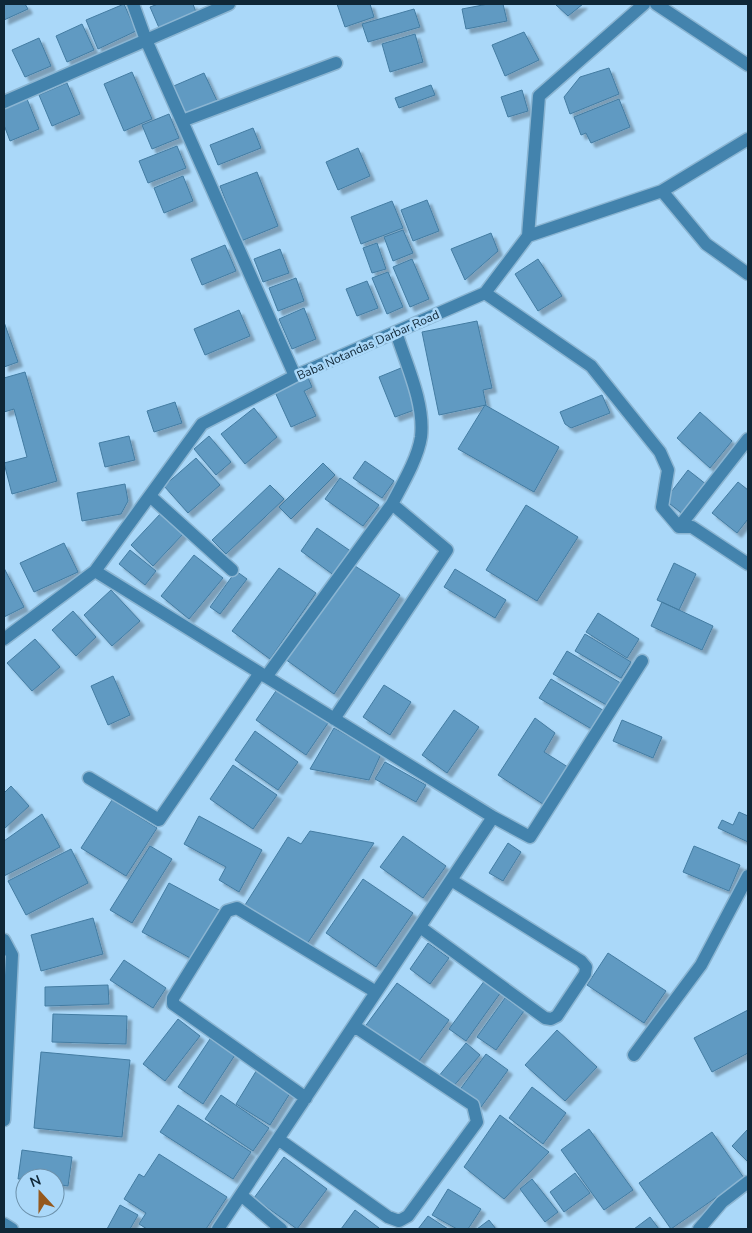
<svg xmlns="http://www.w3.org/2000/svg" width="752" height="1233" viewBox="0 0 752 1233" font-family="'Nunito Sans',sans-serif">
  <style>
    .building { fill: #619ac2; stroke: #437ca2; filter: url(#shadow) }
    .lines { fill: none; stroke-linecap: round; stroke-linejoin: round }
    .minor-casing { stroke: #8bb5d2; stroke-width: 15 }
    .minor { stroke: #4383ad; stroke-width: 12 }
    .labels { text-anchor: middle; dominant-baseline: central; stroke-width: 5; stroke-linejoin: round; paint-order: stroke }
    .street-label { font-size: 12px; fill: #0f2737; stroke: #aad8f9 }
  </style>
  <defs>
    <filter id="shadow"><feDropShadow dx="4.5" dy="4.5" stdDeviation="1" flood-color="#0004"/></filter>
  </defs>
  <rect width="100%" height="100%" fill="#aad8f9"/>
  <path class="building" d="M4 4H25L28 9 4 20Z
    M124 4 136 31 98 49 86 20Z
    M158 4H193L197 15 160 30 150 7Z
    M337 4H370L374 17 345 27Z
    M488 4H503L507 21 466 29 462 9Z
    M555 4H583L568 16Z
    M414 9 420 27 368 42 362 24Z
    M82 24 94 50 67 62 56 36Z
    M524 32 539 60 505 76 492 45Z
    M415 34 423 62 390 72 382 44Z
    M39 38 51 66 25 77 12 50Z
    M609 68 619 94 570 114 564 97 580 77Z
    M132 72 152 119 124 131 104 84Z
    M204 73 218 103 181 118 169 88Z
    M67 83 80 114 52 126 39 95Z
    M431 85 435 95 399 108 395 98Z
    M522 90 528 111 508 117 501 97Z
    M27 99 39 129 10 141 4 125V109Z
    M619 99 630 127 591 143 586 133 581 135 574 117Z
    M169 114 179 138 152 149 142 125Z
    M253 128 261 148 218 165 210 145Z
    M177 146 186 168 148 183 139 161Z
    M358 148 370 176 338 190 326 162Z
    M257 172 278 226 241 241 220 186Z
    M183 176 193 201 164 213 154 188Z
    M427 200 439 231 413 241 401 210Z
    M392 201 403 228 361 244 351 217Z
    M403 230 413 253 393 261 384 237Z
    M491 233 498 251 465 280 451 249Z
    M377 243 386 269 372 273 363 248Z
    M225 245 236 271 202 285 191 259Z
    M280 249 289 273 263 282 254 259Z
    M412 259 429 299 410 307 393 267Z
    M538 259 562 296 538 311 515 274Z
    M388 272 403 307 387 314 372 278Z
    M296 278 304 301 278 311 269 288Z
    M367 281 378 308 357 316 346 289Z
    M304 308 316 339 292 349 279 319Z
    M239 310 250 336 205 355 194 329Z
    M477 321 492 388 483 390 486 405 439 415 422 332Z
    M4 322 18 362 4 367Z
    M401 368 417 409 395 417 379 377Z
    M25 372 57 481 12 494 4 463 27 457 14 409 4 412V378Z
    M306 373 312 387 304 391 316 416 291 427 275 392Z
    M602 395 610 413 571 428 565 424 560 412Z
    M175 402 182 423 154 432 147 411Z
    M485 405 559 447 534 492 458 449Z
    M254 408 277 437 245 464 221 434Z
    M700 412 732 441 710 468 677 438Z
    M129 436 135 460 105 467 99 443Z
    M209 436 231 462 216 475 194 449Z
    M196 458 220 485 188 513 164 486Z
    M365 461 394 481 382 498 353 478Z
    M323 463 335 475 291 519 279 507Z
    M688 470 707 485 684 515 665 500Z
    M340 478 379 505 363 526 325 499Z
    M738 482 748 490V519L737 533 712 513Z
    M125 484 128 501 121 514 82 521 77 493Z
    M270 485 284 499 226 554 212 540Z
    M526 505 578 537 537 601 486 570Z
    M162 512 184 533 153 566 131 545Z
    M317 528 352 552 335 576 301 551Z
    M64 543 78 572 34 592 20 563Z
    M130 550 156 571 145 585 119 564Z
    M194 555 223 578 189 619 161 596Z
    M674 563 696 574 679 610 657 600Z
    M355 566 400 595 334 694 285 659Z
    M4 568 24 607 4 617Z
    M279 568 316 593 270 659 232 631Z
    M455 569 506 600 495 618 444 587Z
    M236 571 247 579 220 614 210 607Z
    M111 590 140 621 112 646 84 615Z
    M662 602 713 626 702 650 651 626Z
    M73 611 96 637 76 656 52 630Z
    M598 613 639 639 627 658 586 632Z
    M585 634 631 662 621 678 575 651Z
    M35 639 60 667 32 691 7 663Z
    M567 651 624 685 610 707 553 674Z
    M113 676 130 715 108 725 91 686Z
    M551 679 606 712 595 731 539 698Z
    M384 685 411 702 390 735 363 717Z
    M278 688 328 723 306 755 256 720Z
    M454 710 479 727 447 773 422 755Z
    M535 718 555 733 544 752 571 769 546 806 498 775Z
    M622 720 662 737 653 758 613 741Z
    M334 728 381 754 369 780 310 769Z
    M255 731 298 762 278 790 235 760Z
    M385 762 426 785 416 802 375 779Z
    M233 765 277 795 253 829 210 799Z
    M11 786 29 806 4 829V793Z
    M112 800 157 828 126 876 81 848Z
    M739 812 748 816V842L718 828 722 820 733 825Z
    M42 814 60 847 4 876V841Z
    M199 816 262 850 239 892 219 880 226 867 184 844Z
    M310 831 374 843 307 944 245 905 288 837 301 844Z
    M403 836 446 866 423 898 380 867Z
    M508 843 521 852 503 881 489 873Z
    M150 846 172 859 132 923 110 910Z
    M694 846 740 865 729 891 683 872Z
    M71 849 88 883 26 915 8 881Z
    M363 879 413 913 376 967 326 933Z
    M169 883 221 911 194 960 142 932Z
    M93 918 103 954 41 971 31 935Z
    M428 943 449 958 430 984 410 969Z
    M608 953 666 991 644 1023 587 985Z
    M124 960 166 988 153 1008 110 980Z
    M485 980 501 992 466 1041 449 1029Z
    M397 983 449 1020 416 1065 364 1028Z
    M108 985 109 1004 45 1006V987Z
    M505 998 524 1011 496 1050 477 1037Z
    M748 1010V1053L712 1072 694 1038Z
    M53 1014 127 1016 126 1044 52 1042Z
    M178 1019 200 1036 165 1081 143 1064Z
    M557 1030 597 1067 565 1101 525 1065Z
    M210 1039 235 1055 203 1104 178 1087Z
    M466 1043 480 1055 452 1088 438 1077Z
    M41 1052 130 1060 122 1137 34 1128Z
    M486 1054 508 1070 481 1107 459 1091Z
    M258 1068 292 1090 270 1125 236 1104Z
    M532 1087 566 1113 543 1144 509 1118Z
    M221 1095 269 1128 253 1151 205 1119Z
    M178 1105 251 1152 233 1179 160 1132Z
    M500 1115 549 1152 504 1199 464 1167Z
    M589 1129 633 1190 604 1210 561 1150Z
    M748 1129V1162L732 1146Z
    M712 1132 744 1178 671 1229 639 1183Z
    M22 1150 72 1157 68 1186 55 1184V1178L18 1179Z
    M159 1154 227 1197 206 1229H147L139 1224 146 1213 124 1199 139 1174 144 1177Z
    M284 1157 327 1189 297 1229 254 1198Z
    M575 1173 590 1193 564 1212 550 1192Z
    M532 1179 558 1212 545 1222 520 1189Z
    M448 1189 481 1209 468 1229H457L432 1215Z
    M120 1205 138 1215 130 1229H107Z
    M355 1210 379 1228 378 1229H341Z
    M428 1216 448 1229H418Z
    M650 1217 659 1229H634Z
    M489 1220 496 1229H477Z"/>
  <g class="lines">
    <defs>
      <path id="minor" d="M133 4 146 40 295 376
        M656 4 748 65
        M4 102 229 4
        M182 121 336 63
        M662 191 706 244 748 274
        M528 236 662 191 748 139
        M485 293 591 366 660 452 668 470 662 507 679 527H692L748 564
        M150 496 232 570
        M679 527 748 439
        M95 571 493 817 218 1229
        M4 639 95 571 202 424 295 376 485 293 528 236 539 96 644 4
        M266 677 392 504C402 485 418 458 421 437 425 403 406 364 396 332
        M334 719 447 550 392 504
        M89 778 159 820 260 673
        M493 817 530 837 642 661
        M420 927 545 1018 551 1019 557 1016 585 974 586 967 581 961 451 880
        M4 940 12 955 4 1120
        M634 1055 701 965 748 876
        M306 1098 173 1004V998L227 911 237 908 376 992
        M278 1139 388 1217 399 1221 408 1216 477 1122 473 1105 354 1026
        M241 1195 281 1229
        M4 1224 12 1229
        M699 1229 722 1202 748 1182"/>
    </defs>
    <use href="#minor" class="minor-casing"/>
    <use href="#minor" class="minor"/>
  </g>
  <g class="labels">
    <g class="street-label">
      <text transform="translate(368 345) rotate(-24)">Baba Notandas Darbar Road</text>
    </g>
  </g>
  <rect width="752" height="1233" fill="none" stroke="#0f2737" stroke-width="10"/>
  <g transform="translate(40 1193) rotate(339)"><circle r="24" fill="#aad8f9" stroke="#6c91ab"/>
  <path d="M0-4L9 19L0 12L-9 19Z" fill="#95581c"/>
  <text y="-8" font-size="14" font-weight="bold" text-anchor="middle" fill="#0f2737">N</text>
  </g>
</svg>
